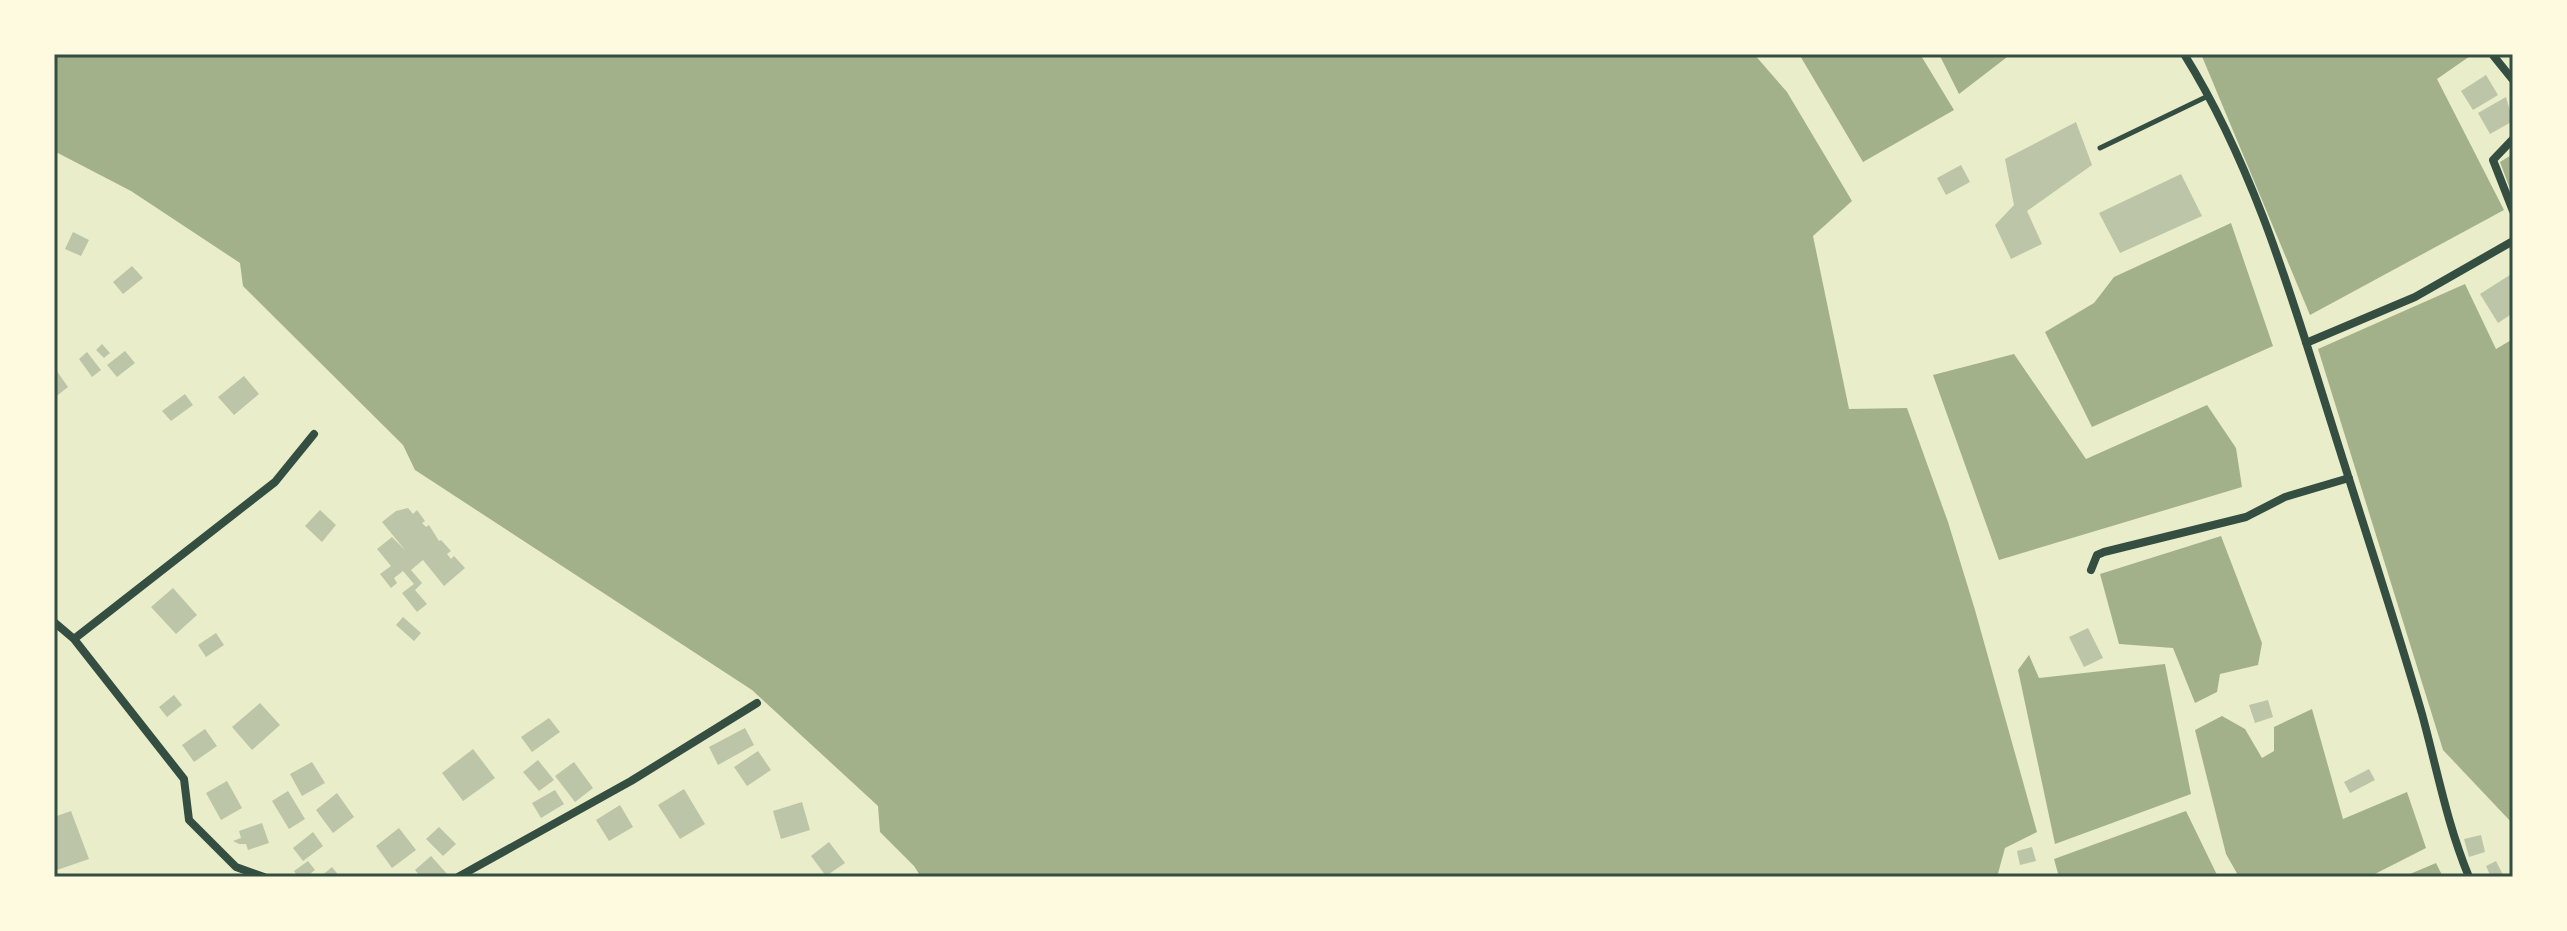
<svg xmlns="http://www.w3.org/2000/svg" width="2567" height="931" viewBox="0 0 2567 931" font-family="'Work Sans',sans-serif">
  <style>
    .water { fill: #a3b18a }
    .building { fill: #bcc5a7 }
    .lines { fill: none; stroke-linecap: round; stroke-linejoin: round }
    .service { stroke: #344e41; stroke-width: 5 }
    .minor { stroke: #344e41; stroke-width: 8 }
    .neatline { fill: none; stroke: #344e41; stroke-width: 3 }
  </style>
  <rect width="100%" height="100%" fill="#e9edc9"/>
  <path class="water" d="M54 54H1754L1787 92 1852 201 1813 236 1849 409 1907 408 1948 522 1975 610 2037 832 2005 848 1997 877H921L914 866 880 832 878 806 752 690 415 470 403 445 243 286 240 263 131 191 54 151Z
    M1799 54H1920L1954 110 1863 162Z
    M1939 54H2011L1959 94Z
    M2201 54H2473L2437 79 2504 210 2310 315Z
    M2513 154V197L2500 162Z
    M2231 223 2273 346 2092 427 2045 332 2094 303 2114 277Z
    M2465 284 2496 349 2513 339V824L2443 750 2318 349Z
    M2014 354 2086 459 2207 405 2236 448 2242 487 1999 560 1933 375Z
    M2221 536 2262 643 2258 665 2220 674 2217 692 2195 703 2173 648 2119 644 2100 574Z
    M2029 655 2039 678 2165 664 2191 794 2055 844 2018 670Z
    M2312 709 2343 819 2407 792 2426 848 2369 877H2239L2226 854 2195 730 2222 716 2245 729 2262 758 2274 751V727Z
    M2186 811 2218 877H2059L2054 859Z
    M2436 863 2443 877H2403Z"/>
  <path class="building" d="M2486 75 2498 95 2473 110 2461 91Z
    M2506 97 2510 111 2513 114V121L2490 134 2478 113Z
    M2076 122 2092 165 2027 211 2042 244 2011 259 1995 225 2014 205 2005 159Z
    M1961 165 1970 182 1946 195 1937 178Z
    M2181 174 2202 216 2120 253 2099 213Z
    M73 232 89 240 81 256 65 249Z
    M132 266 143 278 123 294 113 282Z
    M2513 273V313L2498 323 2480 294Z
    M102 344 110 353 104 358 96 350Z
    M125 351 135 363 117 377 107 365Z
    M87 352 101 370 92 377 79 359Z
    M54 367 68 387 54 398Z
    M244 376 259 394 234 415 218 397Z
    M185 394 193 405 171 421 162 411Z
    M408 508 413 514 417 510 425 521 422 523 426 527 429 525 439 541 441 540 451 551 447 554 451 559 454 556 465 568 444 586 423 560 411 570 422 583 415 590 427 604 417 612 402 593 414 584 403 571 394 578 397 583 391 588 380 574 391 566 377 549 392 537 405 550 382 522 396 511Z
    M320 510 336 525 322 542 305 526Z
    M173 588 197 615 176 634 151 607Z
    M403 617 421 633 414 641 396 625Z
    M2088 628 2103 658 2084 667 2069 637Z
    M216 633 224 645 206 657 198 645Z
    M174 695 182 705 167 717 159 707Z
    M2268 700 2273 717 2255 723 2249 705Z
    M260 703 280 725 252 750 232 727Z
    M549 718 560 732 532 752 521 737Z
    M745 728 754 745 718 765 709 747Z
    M205 729 217 746 194 762 182 745Z
    M473 749 495 778 463 801 442 773Z
    M758 751 771 770 747 786 734 767Z
    M538 760 554 780 539 791 523 772Z
    M312 762 325 783 302 796 290 774Z
    M574 762 593 788 575 802 555 776Z
    M2369 769 2375 780 2350 793 2344 782Z
    M227 781 242 808 221 820 206 793Z
    M684 789 705 824 680 839 658 805Z
    M555 790 564 804 541 818 532 803Z
    M288 791 305 819 289 829 272 801Z
    M337 793 354 817 333 833 316 810Z
    M802 802 810 830 781 839 773 811Z
    M620 805 633 827 609 841 596 820Z
    M71 811 89 859 54 871V817Z
    M262 823 269 843 248 850 246 844H239L233 841 241 838 239 831Z
    M439 827 456 844 443 856 426 839Z
    M399 828 416 850 392 868 376 846Z
    M313 832 323 846 303 861 293 848Z
    M2481 835 2485 852 2469 857 2464 839Z
    M829 842 845 863 826 876 811 856Z
    M2032 847 2036 861 2020 865 2017 851Z
    M431 856 448 875 445 877H421L415 870Z
    M308 861 315 870 306 877H298L294 871Z
    M2496 861 2504 877H2491L2486 866Z
    M332 867 340 877H320Z"/>
  <g class="lines">
    <path class="service" d="M2100 148 2208 96"/>
    <path class="minor" d="M2184 54C2255 168 2292 298 2332 425 2362 521 2394 617 2422 714 2437 769 2447 824 2469 877
      M2492 54 2513 80
      M2513 139 2493 160 2513 211
      M2306 343 2415 297 2513 241
      M2091 570 2097 555 2104 552 2246 517 2285 497 2349 478
      M54 622 74 639 184 779 189 820 236 867 264 877
      M74 639 275 482 314 434
      M458 877 631 781 757 703"/>
  </g>
  <rect width="2567" height="931" fill="none" stroke="#fefae0" stroke-width="112"/>
  <rect x="56" y="56" width="2455" height="819" class="neatline"/>
</svg>
